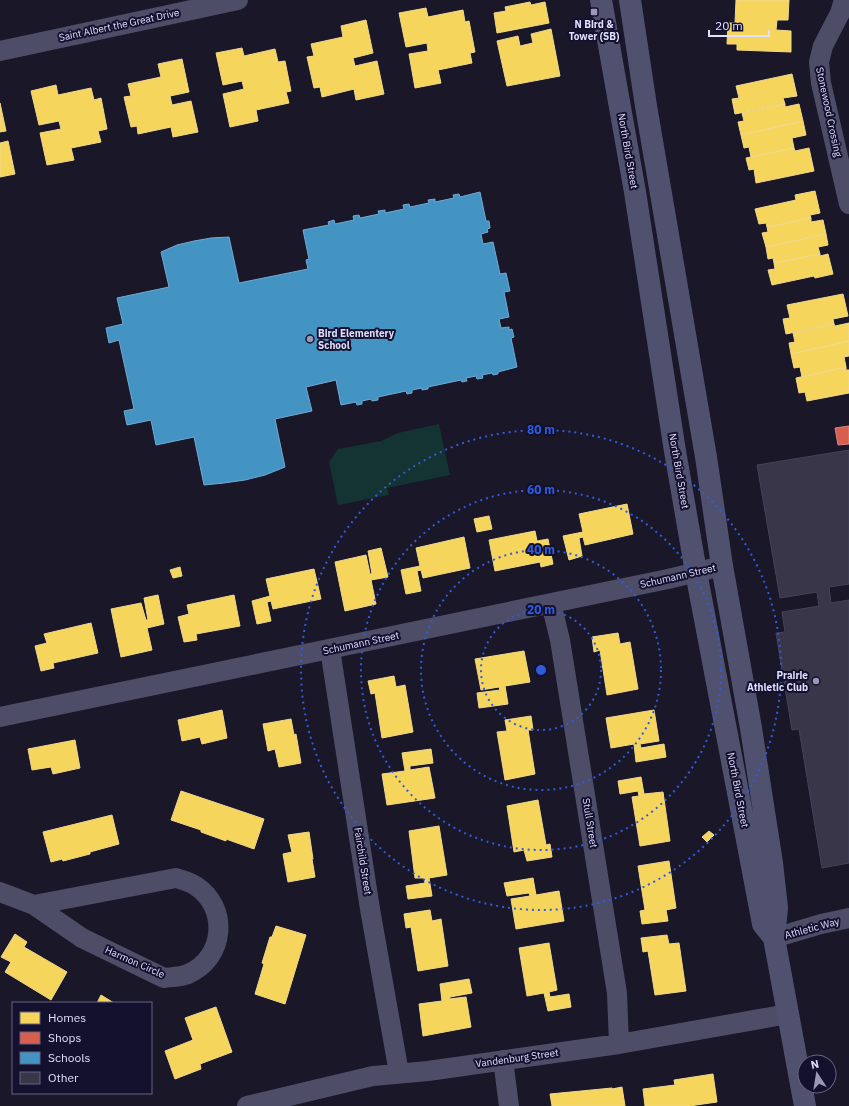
<svg xmlns="http://www.w3.org/2000/svg" width="849" height="1106" viewBox="0 0 849 1106" font-family="'IBM Plex Sans',sans-serif">
  <style>
    .green { fill: #143433 }
    .homes { fill: #f6d55c; stroke: #efd88d }
    .shops { fill: #d6604d; stroke: #d98682 }
    .schools { fill: #4393c3; stroke: #72aad5 }
    .building { fill: #393649; stroke: #45425a }
    .lines { fill: none; stroke-linecap: round; stroke-linejoin: round }
    .street { stroke: #4d4d68; stroke-width: 20 }
    .secondary { stroke: #50516e; stroke-width: 22 }
    .ring { fill: none; stroke: #305cdc; stroke-width: 2; stroke-dasharray: 2 4 }
    .poi-dot { fill: #9a98b4; stroke: #14112e; stroke-width: 1.5 }
    .labels { text-anchor: middle; dominant-baseline: central; stroke-width: 4; stroke-linejoin: round; paint-order: stroke }
    .poi-label { font-size: 10px; font-weight: bold; fill: #e0deff; stroke: #14112e }
    .street-label { font-size: 10px; fill: #e0deff; stroke: #14112e }
    .centre { fill: #305cdc; stroke: #14112e; stroke-width: 2 }
    .ring-label { font-size: 12px; text-anchor: middle; font-weight: bold; fill: #305cdc; stroke: #14112e; stroke-width: 4; stroke-linejoin: round; paint-order: stroke }
  </style>
  <rect width="100%" height="100%" fill="#191728"/>
  <path class="green" d="M439 424 450 475 387 488 389 495 338 505 329 462 338 449 381 441 398 433Z"/>
  <path class="homes" d="M736 0H789L788 20H777L776 30 791 31V52L737 50V44H727L728 23H735Z
    M530 2 531 5 545 2 549 23 497 33 494 13 506 11 505 7Z
    M426 8 428 17 463 10 465 22 469 21 475 52 470 53 472 63 438 70 441 83 415 88 409 54 428 51 427 43 406 47 399 13Z
    M366 20 373 53 353 58 355 66 377 61 384 94 356 100 354 89 322 97 320 87 314 88 307 57 314 56 311 44 343 37 341 26Z
    M551 29 560 76 507 86 497 41 518 36 520 46 533 43 531 34Z
    M242 48 244 56 275 49 278 62 285 61 291 91 286 92 289 103 256 110 258 121 230 127 223 94 244 89 242 81 223 85 216 53Z
    M182 59 189 92 170 96 172 105 191 101 198 132 173 137 171 127 138 134 137 126 131 127 124 97 131 96 128 84 161 77 158 64Z
    M792 74 797 96 783 98 785 104 735 114 732 99 739 98 736 86Z
    M56 85 58 95 91 88 94 100 101 98 107 129 98 131 101 142 71 148 74 160 47 165 40 133 61 129 59 121 39 125 31 91Z
    M0 103 6 131 0 132Z
    M785 104V107L799 104 803 121 741 135 738 122 744 121 742 113Z
    M803 121 806 135 792 138 794 148 751 157 749 147 744 148 741 135Z
    M8 141 15 174 0 177V143Z
    M794 148 795 151 809 148 814 171 756 183 754 169 749 170 746 158Z
    M815 191 820 213 810 215 811 218 767 227 766 223 759 224 755 209 796 200 795 195Z
    M811 218V222L823 220 826 234 766 247 762 233 768 232 767 227Z
    M826 234 828 245 818 247 820 254 774 263 773 258 768 259 766 247Z
    M820 254V256L828 254 833 274 815 278 814 276 772 285 768 270 775 269 774 263Z
    M843 294 848 316 833 319 834 324 786 334 783 319 790 318 787 305Z
    M849 323V341L791 354 789 343 795 342 793 333 834 324 835 326Z
    M849 341V356L844 357 846 367 802 377 800 367 794 368 791 354Z
    M846 367V370H849V393L807 401 805 392 799 393 796 378Z
    M627 504 633 534 585 545 583 537 579 538 582 556 569 560 563 536 583 532 579 514Z
    M489 516 492 529 477 532 474 519Z
    M535 531 537 541 548 539 553 564 541 567 540 562 495 571 489 540Z
    M464 537 470 568 423 578 421 570 417 571 421 591 406 594 401 570 420 566 416 548Z
    M381 548 388 577 371 580 376 604 345 611 335 562 366 555 370 574H372L368 551Z
    M180 567 182 576 173 578 170 570Z
    M314 569 321 599 273 609 271 601 267 602 271 621 257 624 252 601 270 596 266 579Z
    M158 595 164 624 147 628 152 650 121 657 111 609 141 603 146 620H148L144 598Z
    M234 595 240 626 196 634 197 640 184 642 178 617 189 614 187 605Z
    M91 623 98 653 53 663 54 668 41 671 35 646 47 643 44 634Z
    M618 633 620 644 630 642 638 689 607 695 600 650 594 652 592 637Z
    M524 651 530 682 505 686 508 704 479 708 477 693 500 690 499 687 481 690 475 659Z
    M394 676 396 687 405 685 413 732 382 738 375 693 371 694 368 681Z
    M222 710 227 738 202 744 200 737 182 741 178 720Z
    M654 710 659 741 640 744 641 748 664 744 666 757 636 762 634 744 611 748 606 718Z
    M531 716 533 730H528L535 774 505 780 497 732 507 731 505 720Z
    M291 719 294 735 296 734 301 763 279 767 275 749 268 751 263 724Z
    M75 740 80 768 53 774 51 767 32 770 28 749Z
    M431 749 433 763 410 766V770L429 767 435 798 387 805 382 774 405 771 402 753Z
    M641 777 644 794 663 792 670 841 640 846 632 797 639 796 638 791 620 794 618 781Z
    M181 791 264 819 254 849 226 839V841L201 832V830L171 820Z
    M538 800 546 845 550 844 552 857 527 861 524 850 514 852 507 806Z
    M112 815 119 844 90 852V854L63 861 62 859 51 862 43 832Z
    M439 826 447 875 429 878 432 896 408 899 406 886 425 883 424 878H415L409 831Z
    M709 831 714 835 707 842 702 837Z
    M309 832 313 859H312L315 877 288 882 283 854 292 852 288 835Z
    M669 861 676 908 666 910 668 921 642 924 640 911 645 910 638 866Z
    M533 878 536 895 559 891 564 921 516 929 511 899 530 896 529 893 507 896 504 883Z
    M430 910 432 921 441 919 448 966 418 971 411 927 406 928 404 914Z
    M276 926 306 935 285 1004 255 994 264 964 262 963 270 937H272Z
    M15 934 27 942 24 947 67 972 51 1000 5 972 11 962 1 957Z
    M667 935 669 944 679 943 686 991 655 995 648 951 643 952 641 938Z
    M549 943 557 990 549 992 550 997 569 994 571 1007 548 1011 544 993 527 996 519 948Z
    M469 979 472 993 450 997 449 999 466 997 471 1027 423 1036 419 1004 442 1001 440 984Z
    M101 995 114 1003H97Z
    M216 1007 232 1052 200 1064 201 1069 175 1079 165 1051 193 1040 185 1018Z
    M713 1074 717 1102 689 1106H645L643 1089 675 1085 674 1080Z
    M622 1087 625 1106H552L550 1094 612 1088V1089Z"/>
  <path class="shops" d="M849 426V444L838 445 835 428Z"/>
  <path class="schools" d="M480 192 486 221H489L490 228 487 229 488 232 481 234 483 244 493 242 500 274 506 273 510 291 504 292 509 317 499 319 501 328 509 327V330L512 329 514 337 511 338 517 367 498 372V374L493 375 492 373 482 375 483 378 477 379 476 376 466 378 467 381 462 382 461 380 428 387V389L422 390V388L412 390V393L407 394 406 391 378 397V400L372 401 371 399 362 401V404L357 405 356 402 341 405 336 380 306 387 312 411 275 419 285 467 265 475 245 480 224 483 204 485 194 437 156 445 151 420 127 425 124 411 134 409 119 340 109 343 106 328 123 324 117 298 169 287 161 252 177 245 194 241 211 238 229 237 239 283 308 269 306 260 309 259 303 230 329 225 328 222 334 220 335 224 354 220 353 216 359 215 360 218 379 214 378 211 385 210V213L404 209 403 205 409 204 410 207 429 203 428 200 435 199V202L454 198 453 195 459 194 460 197Z"/>
  <path class="building" d="M849 450V584L829 587 831 603 849 600V863L822 868 799 729 792 730 776 633 785 632 782 612 819 606 817 592 780 598 757 465Z"/>
  <g class="lines">
    <path class="street" d="M844 0 840 13 823 46 819 62 821 83 849 204
      M0 51 238 0
      M551 603 560 640 617 993 619 1044
      M330 649 370 909 399 1073
      M0 717 668 579 722 566
      M176 878C183 880 190 882 196 886 229 908 225 958 188 974 181 977 172 977 164 978L82 938 34 905Z
      M0 892 34 905
      M774 938 821 924 849 918
      M503 1060 509 1106
      M247 1106 373 1076 428 1071 619 1044 788 1014"/>
    <path class="secondary" d="M601 0 635 192 675 451 696 572 763 924 774 938
      M630 0 646 106 706 457 722 566 751 728 772 863 777 908 774 938 805 1106"/>
  </g>
  <g class="ring">
    <circle cx="541" cy="670" r="60"/>
    <circle cx="541" cy="670" r="120"/>
    <circle cx="541" cy="670" r="180"/>
    <circle cx="541" cy="670" r="240"/>
  </g>
  <g class="poi-dot">
    <rect x="590" y="8" width="8" height="8" rx="2"/>
    <circle cx="310" cy="339" r="4"/>
    <circle cx="816" cy="681" r="4"/>
  </g>
  <g class="labels">
    <g class="poi-label">
      <text x="594" y="24">N Bird &amp;<tspan x="594" dy="12">Tower (SB)</tspan></text>
      <text x="318" y="333" text-anchor="start">Bird Elementery<tspan x="318" dy="12">School</tspan></text>
      <text x="808" y="675" text-anchor="end">Prairie<tspan x="808" dy="12">Athletic Club</tspan></text>
    </g>
    <g class="street-label">
      <text transform="translate(119 25) rotate(-12)">Saint Albert the Great Drive</text>
      <text transform="translate(829 112) rotate(78)">Stonewood Crossing</text>
      <text transform="translate(628 151) rotate(80)">North Bird Street</text>
      <text transform="translate(679 471) rotate(80)">North Bird Street</text>
      <text transform="translate(678 576) rotate(-13)">Schumann Street</text>
      <text transform="translate(361 643) rotate(-12)">Schumann Street</text>
      <text transform="translate(738 790) rotate(79)">North Bird Street</text>
      <text transform="translate(590 823) rotate(81)">Stull Street</text>
      <text transform="translate(363 861) rotate(81)">Fairchild Street</text>
      <text transform="translate(812 928) rotate(-15)">Athletic Way</text>
      <text transform="translate(135 962) rotate(24)">Harmon Circle</text>
      <text transform="translate(517 1058) rotate(-8)">Vandenburg Street</text>
    </g>
  </g>
  <circle cx="541" cy="670" r="6" class="centre"/>
  <g class="ring-label">
    <text x="541" y="434">80 m</text>
    <text x="541" y="494">60 m</text>
    <text x="541" y="554">40 m</text>
    <text x="541" y="614">20 m</text>
  </g>
  <rect x="12" y="1002" width="140" height="92" fill="#14112e" stroke="#666382"/>
  <rect x="20" y="1012" width="20" height="12" fill="#f6d55c" stroke="#666382"/>
  <text x="48" y="1022" font-size="12" fill="#e0deff">Homes</text>
  <rect x="20" y="1032" width="20" height="12" fill="#d6604d" stroke="#666382"/>
  <text x="48" y="1042" font-size="12" fill="#e0deff">Shops</text>
  <rect x="20" y="1052" width="20" height="12" fill="#4393c3" stroke="#666382"/>
  <text x="48" y="1062" font-size="12" fill="#e0deff">Schools</text>
  <rect x="20" y="1072" width="20" height="12" fill="#393649" stroke="#666382"/>
  <text x="48" y="1082" font-size="12" fill="#e0deff">Other</text>
  <g transform="translate(817 1074) rotate(348)"><circle r="19" fill="#14112e" stroke="#666382"/>
  <path d="M0-3L7 15L0 10L-7 15Z" fill="#9a98b4"/>
  <text y="-6" font-size="11" font-weight="bold" text-anchor="middle" fill="#e0deff">N</text>
  </g>
  <path d="M709 30v6h60v-6" fill="none" stroke="#e0deff" stroke-width="2"/>
  <text x="715" y="30" font-size="12" fill="#e0deff" stroke="#14112e" stroke-width="3" paint-order="stroke">20 m</text>
</svg>
